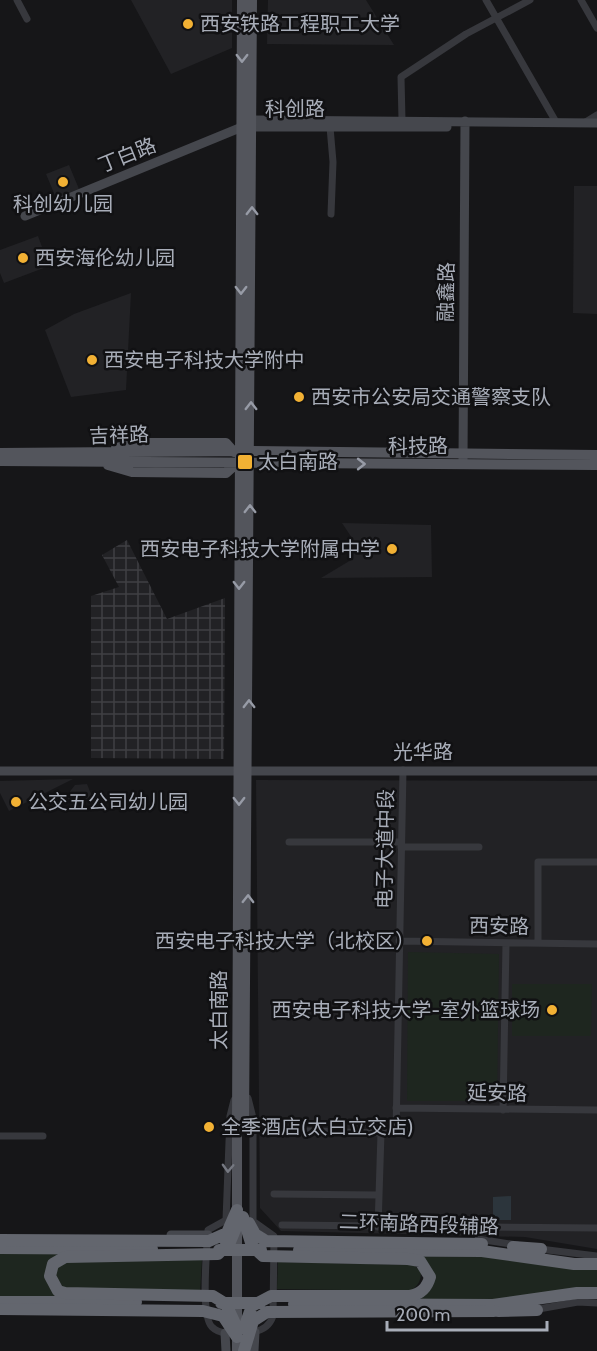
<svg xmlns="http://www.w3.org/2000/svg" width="597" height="1351" viewBox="0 0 597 1351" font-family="Cabin,'Noto Sans SC',sans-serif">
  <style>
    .built { fill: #222225 }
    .industrial { fill: url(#industrial-grid) }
    .green { fill: #1e261f }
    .water { fill: #2c353c }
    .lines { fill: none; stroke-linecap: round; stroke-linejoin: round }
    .street { stroke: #37383d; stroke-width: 7 }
    .secondary { stroke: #45474d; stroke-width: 9 }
    .primary { stroke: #53555c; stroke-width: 10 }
    .highway { stroke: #63666e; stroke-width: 12 }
    .primary-bridge { stroke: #53555c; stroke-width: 10 }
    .highway-bridge { stroke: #63666e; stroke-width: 12 }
    .oneway { stroke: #979ba6 }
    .oneway2 { stroke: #757881 }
    .poi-dot { fill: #f2b134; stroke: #111113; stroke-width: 2 }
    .labels { text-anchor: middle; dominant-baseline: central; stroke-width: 5; stroke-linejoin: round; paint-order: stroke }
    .poi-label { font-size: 20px; fill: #a8adb8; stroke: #111113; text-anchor: start }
    .street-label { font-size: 20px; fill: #a8adb8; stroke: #111113 }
  </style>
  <defs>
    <pattern id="industrial-grid" width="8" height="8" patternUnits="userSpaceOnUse" patternTransform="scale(1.5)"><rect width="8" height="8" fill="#222225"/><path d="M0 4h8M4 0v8" fill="none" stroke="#3f3f43"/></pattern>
  </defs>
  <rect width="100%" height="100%" fill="#161618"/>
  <path class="built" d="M131 0H232V48L171 74Z
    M268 0H366L394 45 267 44Z
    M69 165 79 189 56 198 46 174Z
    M574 186H597V314L573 313Z
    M38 236 49 266 4 283 0 273V250Z
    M131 293 126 390 71 397 45 330 74 314Z
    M342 523 431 525 432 577 321 578 351 560 352 538Z
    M73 779 9 811 0 793V781Z
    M256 780 597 781V1249L525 1237 281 1231 260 1208Z
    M87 784 93 799H64L75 785Z"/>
  <path class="industrial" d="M127 540 167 619 225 598 224 759 91 758V596L119 587 102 555Z"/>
  <path class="green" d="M408 952 499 954 497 1101H407Z
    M512 984H592L591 1036H512Z
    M0 1253 62 1254 52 1260 61 1297H0Z
    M418 1256 497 1257 597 1270V1289L492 1300 419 1299 430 1288Z
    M68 1260H202L200 1293 65 1290 53 1273 57 1264Z
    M278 1262 414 1265 421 1272C421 1281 418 1286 410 1291L277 1289Z"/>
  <path class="water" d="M511 1196V1220H493V1197Z"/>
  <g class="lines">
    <path class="street" d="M17 0 27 19
      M486 0 556 122
      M581 0 597 28
      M402 120 401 77 466 34 530 0
      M584 123 597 115
      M330 127 333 162 331 214
      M289 842H401
      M401 847H479
      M399 941 597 944
      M538 943V862H597
      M248 1098 253 1118V1221
      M396 1108 597 1110
      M503 1110 506 943
      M307 1131 381 1133
      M0 1136H43
      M274 1194 379 1195
      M226 1220 253 1221 274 1236 273 1316C269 1328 260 1332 248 1332 236 1333 221 1336 212 1327 200 1316 207 1248 208 1230Z
      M226 1220 230 1116 234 1100
      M282 1225 597 1228
      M378 1227 381 1133H396L403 770
      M478 1239 517 1245
      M540 1249 597 1256
      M533 1310 578 1302 597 1303"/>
    <path class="secondary" d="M245 127H447
      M25 216 242 127 253 120 597 123
      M463 461 465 121
      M0 771H597
      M171 1235H208
      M225 1333 226 1351
      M254 1351 255 1332"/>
    <path class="primary" d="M116 448 137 443H226L234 452
      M0 453 250 451 597 455
      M0 461 597 465
      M108 465 132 472 226 473 236 464
      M237 1122 242 0
      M244 1125 252 0
      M237 1337V1351"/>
    <path class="highway" d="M513 1247 541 1249
      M0 1248 152 1249
      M299 1250 482 1251 574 1264H597
      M0 1302H136
      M294 1304 493 1305 577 1293H597
      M498 1311 537 1310"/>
    <path class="primary-bridge" d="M237 1326V1122"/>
    <path class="highway-bridge" d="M243 1217 252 1246 263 1256 408 1259 420 1261 430 1277C427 1288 421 1294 410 1296H271L252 1306 244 1328
      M249 1223 255 1234 266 1241 482 1244
      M0 1240 209 1241 227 1233 237 1210
      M219 1250H261
      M221 1303H260
      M0 1309 203 1311 223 1316 237 1337
      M237 1328 226 1304 213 1296 65 1293 58 1291 50 1276 53 1264 65 1257 218 1254 230 1242 237 1225
      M244 1351 253 1321 267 1312 494 1311"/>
  </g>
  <defs><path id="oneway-chevron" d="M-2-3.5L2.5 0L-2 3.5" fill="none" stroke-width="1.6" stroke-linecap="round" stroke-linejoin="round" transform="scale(1.5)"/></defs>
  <g class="oneway">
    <use href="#oneway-chevron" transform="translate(242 58) rotate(90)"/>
    <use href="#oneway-chevron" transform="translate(252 211) rotate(-90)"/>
    <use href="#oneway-chevron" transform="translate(241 290) rotate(90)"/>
    <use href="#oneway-chevron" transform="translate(251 406) rotate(-90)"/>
    <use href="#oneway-chevron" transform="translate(361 464)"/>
    <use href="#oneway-chevron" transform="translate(250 509) rotate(-90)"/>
    <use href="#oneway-chevron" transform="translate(239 585) rotate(90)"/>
    <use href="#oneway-chevron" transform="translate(249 704) rotate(-90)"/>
    <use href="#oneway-chevron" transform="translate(239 801) rotate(90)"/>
    <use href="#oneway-chevron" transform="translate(248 899) rotate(-89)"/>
  </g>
  <use class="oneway2" href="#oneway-chevron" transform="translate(228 1168) rotate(92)"/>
  <g class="poi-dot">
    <circle cx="188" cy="24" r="6"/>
    <circle cx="63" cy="182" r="6"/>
    <circle cx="23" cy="258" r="6"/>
    <circle cx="92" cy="360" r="6"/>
    <circle cx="299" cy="397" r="6"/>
    <rect x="237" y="454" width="16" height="16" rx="3"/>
    <circle cx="392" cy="549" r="6"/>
    <circle cx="16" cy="802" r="6"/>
    <circle cx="427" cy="941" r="6"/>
    <circle cx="552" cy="1010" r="6"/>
    <circle cx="209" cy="1127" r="6"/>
  </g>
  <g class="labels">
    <g class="poi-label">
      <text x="200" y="24">西安铁路工程职工大学</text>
      <text x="63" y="204" text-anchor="middle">科创幼儿园</text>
      <text x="35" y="258">西安海伦幼儿园</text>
      <text x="104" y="360">西安电子科技大学附中</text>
      <text x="311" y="397">西安市公安局交通警察支队</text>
      <text x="258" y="462">太白南路</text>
      <text x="380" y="549" text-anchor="end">西安电子科技大学附属中学</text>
      <text x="28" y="802">公交五公司幼儿园</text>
      <text x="415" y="941" text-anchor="end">西安电子科技大学（北校区）</text>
      <text x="540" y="1010" text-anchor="end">西安电子科技大学-室外篮球场</text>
      <text x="221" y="1127">全季酒店(太白立交店)</text>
    </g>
    <g class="street-label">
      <text x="295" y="109">科创路</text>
      <text transform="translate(127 155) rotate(-22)">丁白路</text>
      <text transform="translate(446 292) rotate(-89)">融鑫路</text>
      <text transform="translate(119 435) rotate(-2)">吉祥路</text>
      <text x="418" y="446">科技路</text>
      <text x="423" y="752">光华路</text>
      <text transform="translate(385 849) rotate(-89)">电子大道中段</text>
      <text transform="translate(499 926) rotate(1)">西安路</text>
      <text transform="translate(219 1010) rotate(-90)">太白南路</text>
      <text transform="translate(497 1093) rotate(1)">延安路</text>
      <text transform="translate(419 1224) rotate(2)">二环南路西段辅路</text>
    </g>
  </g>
  <path d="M387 1321v9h160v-9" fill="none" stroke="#a8adb8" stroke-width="3"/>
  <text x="396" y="1321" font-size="18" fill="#a8adb8" stroke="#111113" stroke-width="4.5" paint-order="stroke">200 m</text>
</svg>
